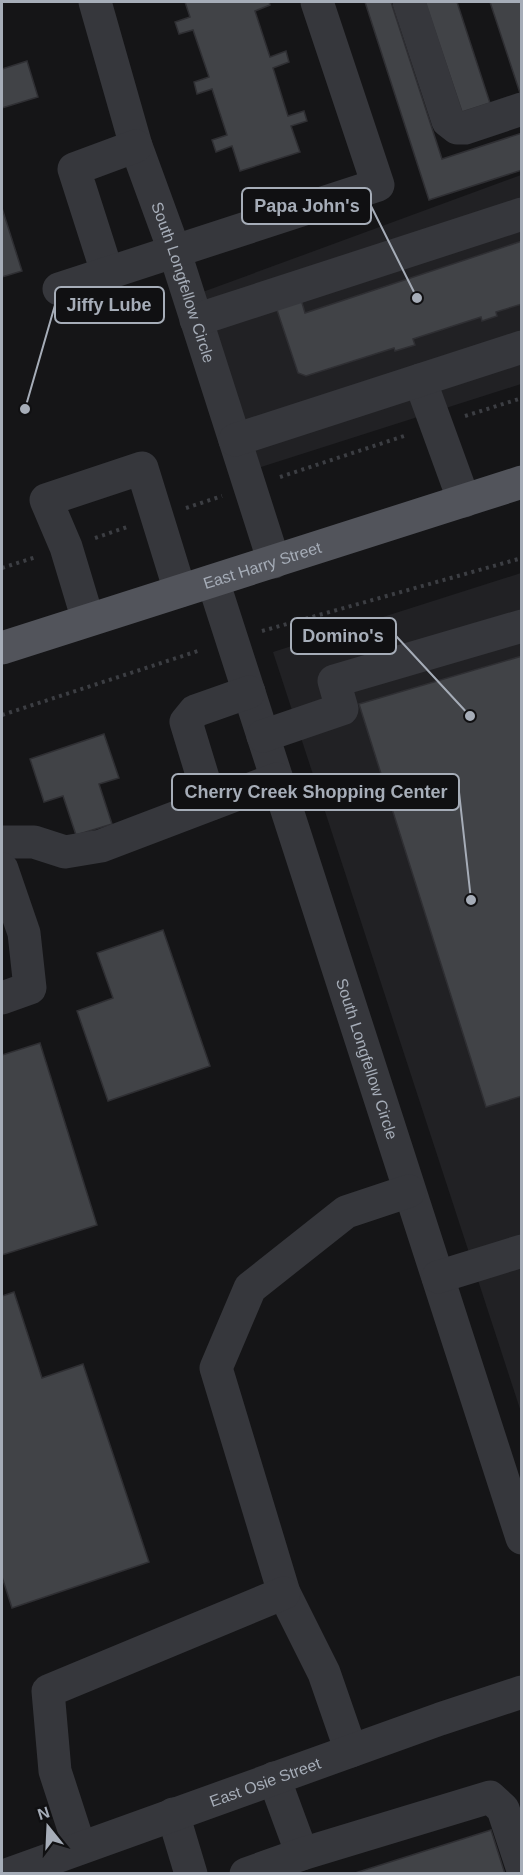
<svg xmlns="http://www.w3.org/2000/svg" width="523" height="1875" viewBox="0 0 523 1875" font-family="Arial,sans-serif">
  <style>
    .built { fill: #212124 }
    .building { fill: #414347; stroke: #2f2f33; stroke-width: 1.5 }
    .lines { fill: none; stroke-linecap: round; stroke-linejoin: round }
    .path { stroke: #3c3e43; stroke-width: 4; stroke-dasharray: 3 4.5; stroke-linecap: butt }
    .minor { stroke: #36373c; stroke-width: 33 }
    .major { stroke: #52545b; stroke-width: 33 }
    .labels { text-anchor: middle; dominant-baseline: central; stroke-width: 6; stroke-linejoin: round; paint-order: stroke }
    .street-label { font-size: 16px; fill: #a6adb8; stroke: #101012 }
    .leader { fill: none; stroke: #a6adb8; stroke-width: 2 }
    .callout-dot { fill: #a6adb8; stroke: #101012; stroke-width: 2 }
    .callout { fill: #101012; stroke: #a6adb8; stroke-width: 2 }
    .callout-label { font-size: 18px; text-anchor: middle; font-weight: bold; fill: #a6adb8 }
  </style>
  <rect width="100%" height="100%" fill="#151517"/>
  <path class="built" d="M521 175V384L245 472 189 297Z
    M521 573V1412L273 652Z"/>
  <path class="building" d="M185 2H269L270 5 255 11 270 57 286 51 289 62 273 68 288 116 304 111 307 121 291 126 300 152 240 171 232 146 216 152 212 140 227 135 212 89 197 94 194 82 209 77 193 30 179 34 175 22 190 17Z
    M365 2H391L442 159 522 133V170L429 200Z
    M425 2H457L490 103 462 112Z
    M490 2H522V93H520Z
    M27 61 38 97 2 108V69Z
    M2 208 22 271 2 277Z
    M522 241V304L496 312 497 316 482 321 481 317 413 339 415 345 395 351 394 348 306 376 298 373 275 304 300 296 305 313Z
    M522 656V1096L486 1107 359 704Z
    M104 734 119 778 99 784 112 824 76 835 63 796 44 802 30 759Z
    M163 930 210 1066 108 1101 77 1011 113 998 97 953Z
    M40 1043 97 1225 2 1255V1055Z
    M14 1292 42 1378 83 1364 149 1562 12 1608 2 1577V1296Z
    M491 1830 505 1874H352Z"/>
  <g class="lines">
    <path class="path" d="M465 416 522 398
      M280 477 407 435
      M186 508 222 496
      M95 538 127 527
      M2 568 36 557
      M262 631 522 558
      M2 715 201 650"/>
    <g class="minor">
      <path id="s1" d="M95 2 136 146 174 250 274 562"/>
      <path d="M409 2 448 121 457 128H465L522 109"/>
      <path d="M107 272 74 169 136 146"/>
      <path d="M59 289 378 185 317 2"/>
      <path d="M196 320 522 214"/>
      <path d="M420 380 464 501"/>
      <path d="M235 440 522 347"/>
      <path id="s2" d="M213 581 522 1538"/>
      <path d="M88 620 66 547 46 500 142 468 180 591"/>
      <path d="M263 736 342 709 334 681 522 626"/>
      <path d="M211 804 186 722 195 711 249 692"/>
      <path d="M2 842H34L65 852 101 846 277 779"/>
      <path d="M2 869 24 933 30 988 2 998"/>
      <path d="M438 1277 522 1251"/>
      <path d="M351 1751 324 1673 284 1593 216 1368 250 1288 346 1212 409 1191"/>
      <path d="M274 1778 302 1854"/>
      <path d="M173 1814 191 1874"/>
      <path d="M80 1848 55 1771 48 1691 284 1593"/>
      <path id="s3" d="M9 1874 440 1719 522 1692"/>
      <path d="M246 1874 302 1854 490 1797 503 1809 522 1867"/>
    </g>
    <path class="major" id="s4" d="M2 648 522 482"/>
  </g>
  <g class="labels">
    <g class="street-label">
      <text stroke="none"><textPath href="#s1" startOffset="294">South Longfellow Circle</textPath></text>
      <text stroke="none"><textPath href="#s4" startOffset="273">East Harry Street</textPath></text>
      <text stroke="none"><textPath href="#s2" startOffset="502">South Longfellow Circle</textPath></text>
      <text stroke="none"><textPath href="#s3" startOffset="272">East Osie Street</textPath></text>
    </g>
  </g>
  <path class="leader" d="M417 298L371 206M25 409L55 305M470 716L396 636M471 900L459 792"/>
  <g class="callout-dot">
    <circle cx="417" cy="298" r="6"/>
    <circle cx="25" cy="409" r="6"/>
    <circle cx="470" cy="716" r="6"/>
    <circle cx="471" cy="900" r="6"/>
  </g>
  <g class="callout">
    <rect x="242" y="188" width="129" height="36" rx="6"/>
    <rect x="55" y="287" width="109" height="36" rx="6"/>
    <rect x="291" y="618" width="105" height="36" rx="6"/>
    <rect x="172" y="774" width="287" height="36" rx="6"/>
  </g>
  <g class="callout-label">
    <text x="307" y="212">Papa John's</text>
    <text x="109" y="311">Jiffy Lube</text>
    <text x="343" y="642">Domino's</text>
    <text x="316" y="798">Cherry Creek Shopping Center</text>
  </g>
  <rect width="523" height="1875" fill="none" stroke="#a6adb8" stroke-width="6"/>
  <g transform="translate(48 1827) rotate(342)" stroke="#101012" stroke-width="4.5" paint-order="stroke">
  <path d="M0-4.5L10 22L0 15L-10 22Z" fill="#a6adb8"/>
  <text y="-9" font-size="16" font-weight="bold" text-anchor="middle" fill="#a6adb8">N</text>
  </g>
</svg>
